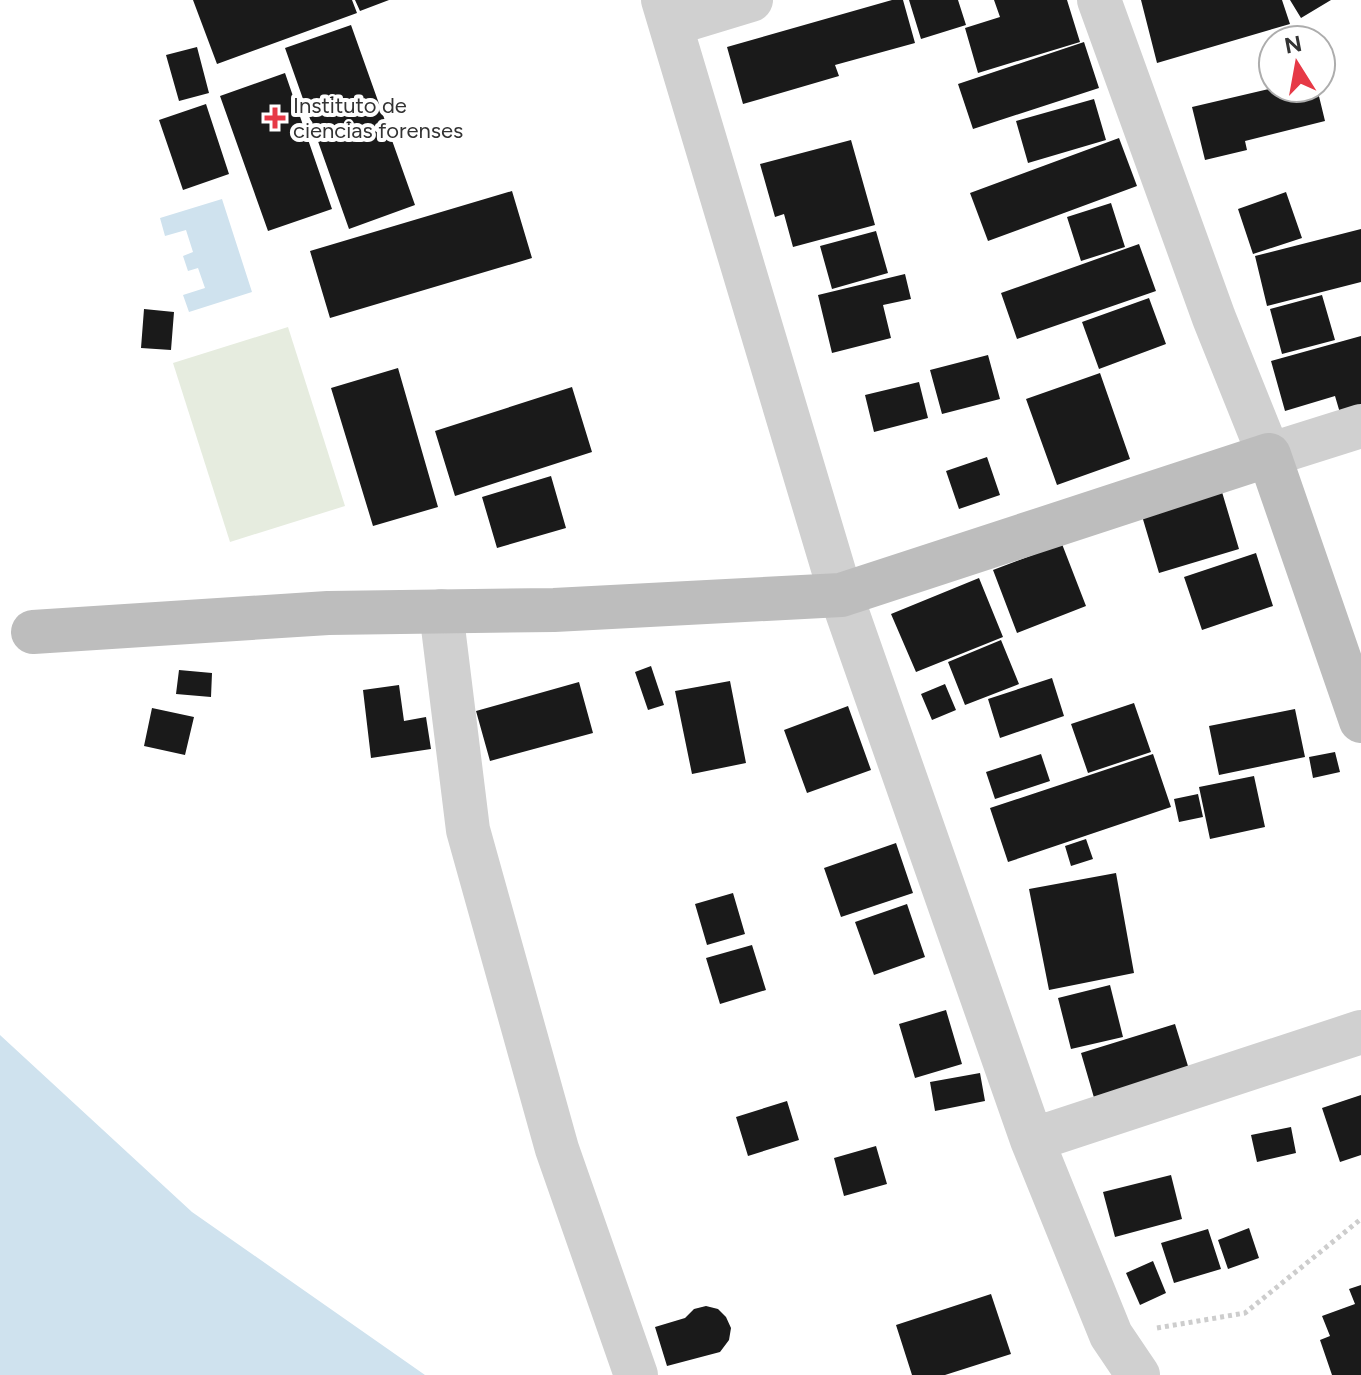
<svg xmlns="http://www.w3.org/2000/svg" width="1361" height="1375" viewBox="0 0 1361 1375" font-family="Figtree,sans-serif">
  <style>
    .green { fill: #e6ecdf }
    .water { fill: #cfe2ee }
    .building { fill: #1a1a1a }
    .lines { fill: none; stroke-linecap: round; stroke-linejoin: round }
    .path { stroke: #cdcdcd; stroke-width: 5; stroke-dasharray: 4 4; stroke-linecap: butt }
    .street { stroke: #d0d0d0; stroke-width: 44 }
    .secondary { stroke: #bdbdbd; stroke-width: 44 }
    .poi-dot { fill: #e63946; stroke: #fff; stroke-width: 3 }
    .labels { text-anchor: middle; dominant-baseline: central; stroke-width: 8; stroke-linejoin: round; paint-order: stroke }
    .poi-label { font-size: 22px; fill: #333; stroke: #fff; text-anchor: start }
  </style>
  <rect width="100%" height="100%" fill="#fff"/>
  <path class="green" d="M288 327 345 506 230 542 173 363Z"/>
  <path class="water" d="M222 199 252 292 189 312 183 295 205 288 198 268 188 271 183 256 193 252 186 230 165 236 160 218Z
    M0 1035 192 1212 425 1375H0Z"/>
  <path class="building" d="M193 0H352L357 13 217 64Z
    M355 0H389L360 11Z
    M892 0H903L915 43 835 65 839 76 743 104 727 47Z
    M909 0H958L966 25 921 39Z
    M994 0H1067L1080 42 978 73 965 28 1000 17Z
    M1141 0H1282L1290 24 1157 63Z
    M1290 0H1331L1301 18Z
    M351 25 415 205 349 229 285 48Z
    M1084 42 1099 88 973 129 958 84Z
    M197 47 209 93 179 101 166 55Z
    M285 73 332 209 268 231 220 96Z
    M1273 88H1317L1325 121 1245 141 1247 150 1205 160 1192 107Z
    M1094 99 1106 140 1028 163 1016 121Z
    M206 104 229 174 183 190 159 120Z
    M1119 138 1137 186 988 241 970 193Z
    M851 140 875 225 793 247 784 214 775 217 760 164Z
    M512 191 532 258 330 318 310 251Z
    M1286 192 1302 238 1253 254 1238 209Z
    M1111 203 1125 247 1081 261 1067 217Z
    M1361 229V282L1267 306 1255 256Z
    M876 231 888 273 832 289 820 246Z
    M1139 244 1156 291 1017 339 1001 293Z
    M905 274 911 299 883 305 891 338 832 353 818 295Z
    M1322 295 1335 340 1282 354 1270 309Z
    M1149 298 1166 344 1099 369 1082 322Z
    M144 309 174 312 171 350 141 348Z
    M1361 336V407L1340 413 1335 396 1285 411 1271 361Z
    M988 355 1000 399 942 414 930 370Z
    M398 368 438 507 373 526 331 388Z
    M1100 373 1130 459 1057 485 1026 399Z
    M919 382 928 418 874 432 865 395Z
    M572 387 592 452 455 496 435 431Z
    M987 457 1000 495 959 509 946 471Z
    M551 476 566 528 497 548 482 497Z
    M1222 492 1239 549 1159 573 1142 516Z
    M1062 544 1086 606 1017 633 993 570Z
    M1256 553 1273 606 1202 630 1184 577Z
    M979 578 1003 637 916 672 891 614Z
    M1001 640 1019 684 965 705 948 662Z
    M651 666 664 705 648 710 635 672Z
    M179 670 212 673 211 697 176 694Z
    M1052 678 1064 716 1000 738 988 699Z
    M730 681 746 763 692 774 675 691Z
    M579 682 593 733 490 761 476 711Z
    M945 684 956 710 932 720 921 694Z
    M399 685 404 721 426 717 431 749 371 758 363 690Z
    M1134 703 1151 752 1088 773 1071 724Z
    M848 706 871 770 807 793 784 730Z
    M152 708 194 717 185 755 144 746Z
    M1295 709 1305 757 1219 775 1209 726Z
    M1335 752 1340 772 1313 778 1309 757Z
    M1041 754 1050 781 995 799 986 772Z
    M1153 754 1171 807 1008 862 990 808Z
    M1254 776 1265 827 1210 839 1199 787Z
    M1198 794 1203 817 1179 822 1174 799Z
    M1086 839 1093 859 1071 866 1065 846Z
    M896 843 913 893 841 917 824 868Z
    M1116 873 1134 973 1049 990 1029 889Z
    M733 893 745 934 707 945 695 904Z
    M907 904 925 957 874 975 855 922Z
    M752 945 766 990 720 1004 706 958Z
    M1110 985 1123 1037 1071 1049 1058 998Z
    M946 1010 962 1064 915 1078 899 1024Z
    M1175 1024 1192 1079 1097 1108 1081 1053Z
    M980 1073 985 1101 935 1111 930 1082Z
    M1361 1095V1155L1340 1162 1322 1108Z
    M787 1101 799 1140 748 1156 736 1117Z
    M1291 1127 1296 1153 1257 1162 1251 1135Z
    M876 1146 887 1184 844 1196 834 1158Z
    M1171 1175 1182 1219 1115 1237 1103 1192Z
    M1249 1228 1259 1258 1228 1269 1218 1240Z
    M1208 1229 1221 1269 1174 1283 1161 1243Z
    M1153 1261 1166 1293 1140 1305 1126 1273Z
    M1361 1285V1375H1332L1320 1340 1330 1336 1322 1316 1355 1304 1349 1289Z
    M991 1294 1011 1354 945 1375H912L896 1325Z
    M706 1306 718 1309 726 1317 731 1328 729 1340 720 1352 667 1366 655 1327 685 1318 694 1309Z"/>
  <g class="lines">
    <path class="path" d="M1157 1328 1245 1313 1361 1219"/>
    <path class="street" d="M663 0 841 595 1032 1140 1111 1335 1138 1375
      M1099 0 1214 318 1269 455 1361 426
      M672 24 751 0
      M441 611 468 830 557 1149 636 1375
      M1032 1140 1361 1032"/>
    <path class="secondary" d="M33 632 328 613 554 610 841 595 1269 455 1361 721"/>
  </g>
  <path class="poi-dot" d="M271 106h8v8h8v8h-8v8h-8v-8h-8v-8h8z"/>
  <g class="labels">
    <g class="poi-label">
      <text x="293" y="105">Instituto de<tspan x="293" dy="25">ciencias forenses</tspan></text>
    </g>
  </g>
  <g transform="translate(1297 64) rotate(349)"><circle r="38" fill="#ffffff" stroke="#adadad" stroke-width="2"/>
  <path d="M0-6L14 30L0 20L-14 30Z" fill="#e63946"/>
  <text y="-12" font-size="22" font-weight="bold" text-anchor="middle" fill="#333333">N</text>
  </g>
</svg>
